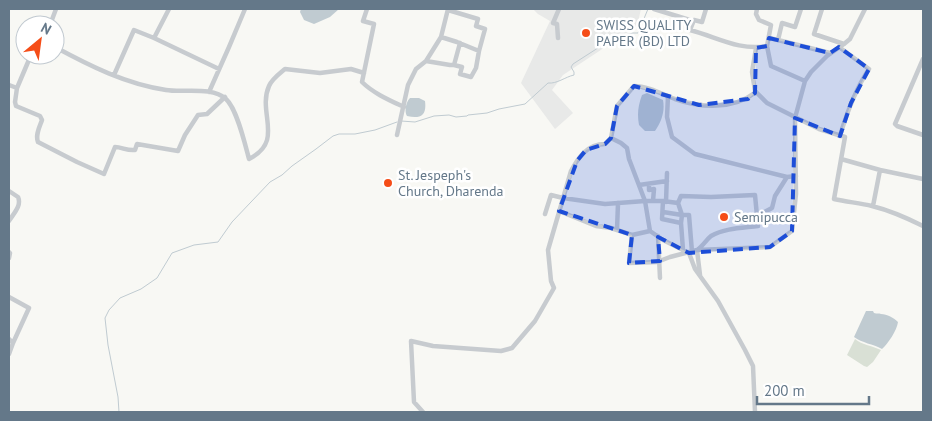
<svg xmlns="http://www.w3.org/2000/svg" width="932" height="421" viewBox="0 0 932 421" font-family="'PT Sans',sans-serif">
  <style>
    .built { fill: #e8e9e8 }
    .green { fill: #d9e0d5 }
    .water { fill: #c0cbd1 }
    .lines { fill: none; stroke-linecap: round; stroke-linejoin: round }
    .stream { stroke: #c0cbd1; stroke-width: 1 }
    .minor { stroke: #c7cbcf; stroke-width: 4.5 }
    .marked { fill: #1d4ed8; fill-opacity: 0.2; stroke: #1d4ed8; stroke-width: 4; stroke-dasharray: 10 6; stroke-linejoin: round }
    .poi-dot { fill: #f54d18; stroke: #fff; stroke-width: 2 }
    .labels { text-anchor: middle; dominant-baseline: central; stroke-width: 5; stroke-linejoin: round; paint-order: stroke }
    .poi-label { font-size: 14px; fill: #647889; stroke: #fff; text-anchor: start }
  </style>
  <rect width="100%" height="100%" fill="#f8f8f4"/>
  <path class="built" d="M533 9H641L637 26 563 75 552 90 573 113 555 129 521 83 550 21 538 14Z"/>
  <path class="green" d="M855 339C862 345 873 346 881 350L873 362 867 367 864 366 847 355Z"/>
  <path class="water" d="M301 9H339L330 17 314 24 304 20 300 12Z
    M647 93 663 100C665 111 662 121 655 131H645L639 125C637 114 638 106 642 95Z
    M410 98H419L425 101C427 116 420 119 407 116 404 111 406 102 410 98Z
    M866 311H873L874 313C877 314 879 313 881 314 887 314 894 318 898 322 897 330 888 344 882 349 873 344 862 343 854 337Z"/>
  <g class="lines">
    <path class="stream" d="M401 121 415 122 434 116 449 115 456 117 467 116 468 115 487 113 499 109 525 104 548 83C557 84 565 77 574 75V72L571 67 573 64 601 46 608 39 633 33H638L648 9
      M119 412 118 397 108 345 105 318 109 310 120 298 141 289 157 278 172 253 194 245 218 242 232 222 270 182 282 175 292 166 316 149 333 136 339 134H355L375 130 397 122"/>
    <path class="minor" d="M169 9 154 38 219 69
      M367 9 363 21 374 24 362 82C373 93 389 100 404 107
      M654 9 693 21
      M706 9 702 22 694 20 690 30C717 37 739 51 767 46
      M822 9 814 34 844 44
      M50 25 56 9
      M441 37 457 42 479 51 485 29 476 26 478 19 448 10
      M558 38 557 24 553 23 559 9
      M769 38 778 40 782 23 795 27 801 9
      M778 40 830 53
      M55 47C90 66 126 84 166 90 183 93 212 86 226 99 237 109 245 144 249 159 285 141 257 113 269 86 272 79 279 74 285 69L320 73 351 69 364 73
      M839 47 869 69C855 90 847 112 840 136
      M756 48 752 72 755 91 767 103 819 129 845 137 834 199C847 202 860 203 872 206 888 210 909 219 923 226
      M923 59 895 124 897 126 923 135
      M426 61 450 65H454L462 67 460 74 471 77 476 68 479 51
      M454 65 460 43
      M114 75 134 30 154 38
      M805 81 811 72 827 56 844 44 850 39 865 9
      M9 85 17 88 15 102 16 106 40 116 42 120C40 126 35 135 38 142L77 162 104 174 115 147C122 147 127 151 135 150L137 144 178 151 185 135 198 115 207 114 225 97
      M17 88 31 55
      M209 92 229 47 245 9
      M668 96 667 117 672 137 695 154 787 177
      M397 135 408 85 416 69 426 61 441 37 448 9
      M611 138 621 143 627 148 629 159 645 201 650 231 663 240 689 253 695 269 718 301 745 350 753 366 755 412
      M841 159 880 170 873 206
      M880 170 923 179
      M649 184V190L654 189 653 201
      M639 185 667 181
      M9 191 18 197C22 206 13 214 9 221
      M663 201 662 219 681 223 683 250
      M666 202 667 173
      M678 203 682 215H689L692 252
      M559 211 596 226 611 228 632 235
      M663 212 682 215 681 223
      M545 214 551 195 563 198 605 204 645 201H663L678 203 681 196 711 197 755 195 757 216 772 208 775 196 787 177 796 176
      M757 216 758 226C742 228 725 228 711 236 706 240 703 246 697 250L770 247 792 231 796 194 795 118 805 81 771 66 767 46 771 25 759 20 756 14 757 9
      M617 230 618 203
      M650 231 632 235 629 263 657 262 670 257 697 250 700 275
      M658 236 660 278
      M9 252 10 253 9 258
      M9 297 29 308 13 343
      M9 339 13 343 9 354
      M423 412 414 402 411 341 433 346 501 351 512 348 535 321 554 288 551 281 548 250 571 171C578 158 587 144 605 144L611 138 617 106 634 86C648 86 662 94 675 99 701 108 733 110 756 92"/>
  </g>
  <path class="marked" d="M769 38 830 53 839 47 869 69 851 103 840 136 795 118 792 231 770 247 689 253 658 237 660 261 629 263 632 235 559 211 577 161 586 150 605 144 611 138 617 106 634 86 699 105 748 99 755 93 756 48 767 46Z"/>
  <g class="poi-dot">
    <circle cx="586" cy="33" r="5"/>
    <circle cx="388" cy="183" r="5"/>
    <circle cx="724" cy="217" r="5"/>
  </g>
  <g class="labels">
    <g class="poi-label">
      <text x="596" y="25">SWISS QUALITY<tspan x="596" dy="16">PAPER (BD) LTD</tspan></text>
      <text x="398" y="175">St. Jespeph's<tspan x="398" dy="16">Church, Dharenda</tspan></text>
      <text x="734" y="217">Semipucca</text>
    </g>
  </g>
  <rect width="932" height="421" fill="none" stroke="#647889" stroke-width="20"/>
  <g transform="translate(40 40) rotate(29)"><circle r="24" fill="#ffffff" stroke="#c1c9d0"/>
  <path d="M0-4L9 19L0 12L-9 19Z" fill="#f54d18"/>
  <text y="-8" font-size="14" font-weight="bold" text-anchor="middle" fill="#647889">N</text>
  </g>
  <path d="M757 396v8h112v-8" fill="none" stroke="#647889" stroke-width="2.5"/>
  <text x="764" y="396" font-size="15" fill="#647889" stroke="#ffffff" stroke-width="4" paint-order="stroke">200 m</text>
</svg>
